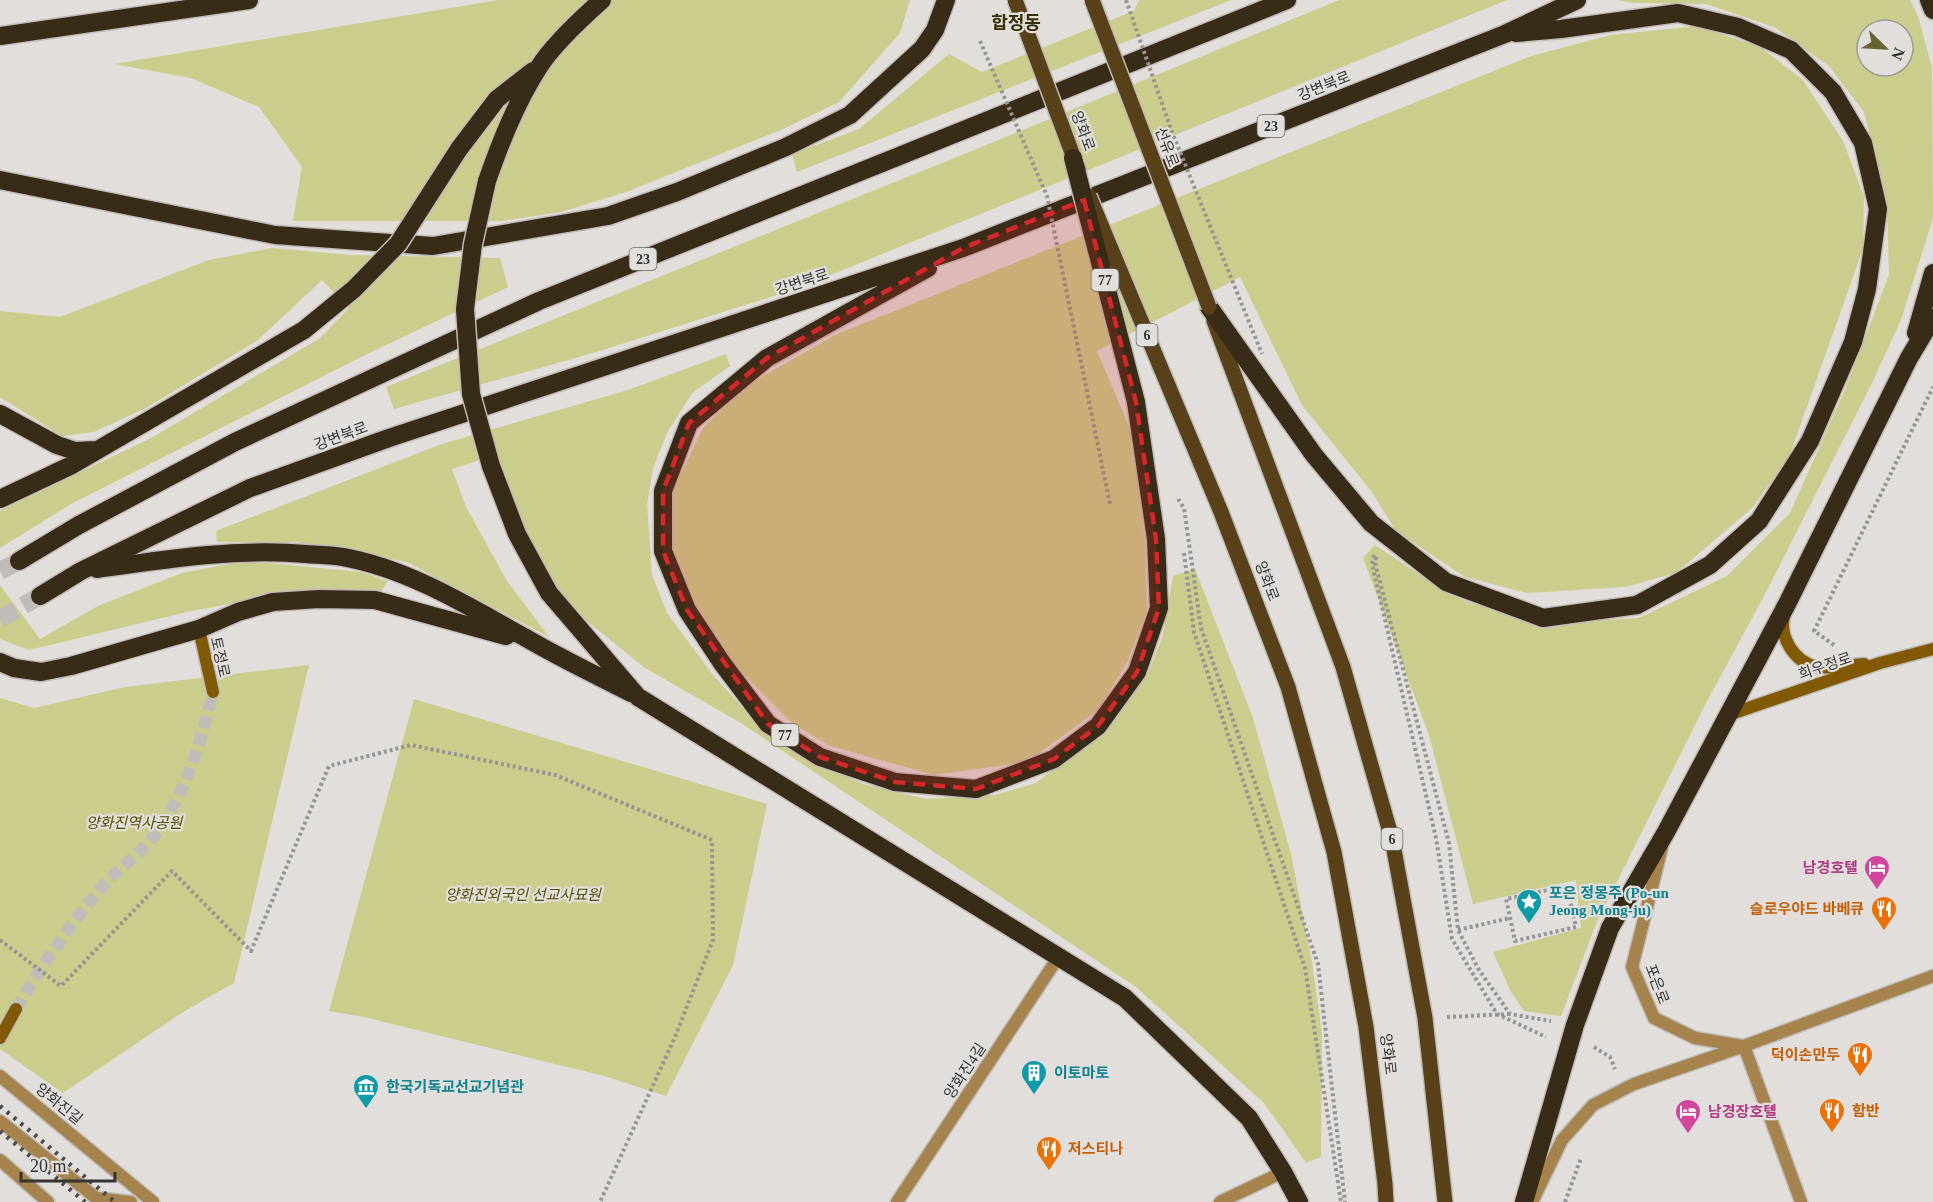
<svg xmlns="http://www.w3.org/2000/svg" width="1933" height="1202" viewBox="0 0 1933 1202" font-family="'Times New Roman','Noto Sans KR',serif">
  <style>
    .green { fill: #cacd8b; fill-rule: evenodd }
    .lines { fill: none; stroke-linecap: round; stroke-linejoin: round }
    .secondary-tunnel { stroke: #bfbcb9; stroke-width: 12; stroke-dasharray: 12 6; stroke-linecap: butt }
    .highway-tunnel { stroke: #bfbcb9; stroke-width: 18; stroke-dasharray: 18 9; stroke-linecap: butt }
    .lane-casing { stroke: #bfbcb9; stroke-width: 15 }
    .street-casing { stroke: #bfbcb9; stroke-width: 15 }
    .secondary-casing { stroke: #bfbcb9; stroke-width: 15 }
    .primary-casing { stroke: #bfbcb9; stroke-width: 18 }
    .highway-casing { stroke: #bfbcb9; stroke-width: 21 }
    .path { stroke: #979593; stroke-width: 4; stroke-dasharray: 3 3; stroke-linecap: butt }
    .lane { stroke: #a6834d; stroke-width: 12 }
    .street { stroke: #a6834d; stroke-width: 12 }
    .secondary { stroke: #815804; stroke-width: 12 }
    .primary { stroke: #584019; stroke-width: 15 }
    .highway { stroke: #382b17; stroke-width: 18 }
    .rail { stroke: #4c4a49; stroke-width: 4.5; stroke-dasharray: 3 6; stroke-linecap: butt }
    .primary-bridge-casing { stroke: #bfbcb9; stroke-width: 18; stroke-linecap: butt }
    .highway-bridge-casing { stroke: #bfbcb9; stroke-width: 21; stroke-linecap: butt }
    .path-bridge { stroke: #979593; stroke-width: 4; stroke-dasharray: 3 3; stroke-linecap: butt }
    .primary-bridge { stroke: #584019; stroke-width: 15 }
    .highway-bridge { stroke: #382b17; stroke-width: 18 }
    .marked { fill: #d62828; fill-opacity: 0.2; stroke: #d62828; stroke-width: 4.5; stroke-dasharray: 12 8; stroke-linejoin: round }
    .labels { text-anchor: middle; dominant-baseline: central; stroke-width: 4.5; stroke-linejoin: round; paint-order: stroke }
    .shield { fill: #e1dedb; stroke: #696765; stroke-width: 1.5 }
    .shield-label { font-size: 14px; font-weight: bold; fill: #353433 }
    .street-label { font-size: 15px; fill: #353433; stroke: #e1dedb }
    .park-label { font-size: 15px; font-style: italic; fill: #515200; stroke: #e1dedb }
    .hotel-label { font-size: 15px; font-weight: bold; fill: #b23c85; stroke: #e1dedb; text-anchor: end }
    .culture-label { font-size: 15px; font-weight: bold; fill: #0d838f; stroke: #e1dedb; text-anchor: start }
    .food-label { font-size: 15px; font-weight: bold; fill: #c56008; stroke: #e1dedb; text-anchor: end }
    .quarter-label { font-size: 18px; font-weight: bold; fill: #333005; stroke: #e1dedb }
  </style>
  <rect width="100%" height="100%" fill="#e1dedb"/>
  <path class="green" d="M498 0H910L900 33 839 102 783 129 626 192 561 212 502 221H293L302 167 259 107 191 78 114 64Z
    M1139 0H1231L797 172 792 154 859 129 949 54 982 72 1134 11Z
    M1339 0H1507L796 289 593 353 394 409 386 387 967 153Z
    M1617 0H1910L1918 16 1932 68 1933 218 1901 320 1871 385 1764 596 1706 703 1596 924 1561 1016 1524 1011 1511 992 1493 952 1581 928 1576 880 1473 904 1429 735 1363 558 1375 545 1441 589 1468 602 1542 624 1639 618 1727 576 1790 513 1845 390 1889 275 1887 202 1864 112 1829 66 1774 27 1706 4 1635 3ZM1867 30H1903V66H1867Z
    M1697 26 1760 47 1803 80 1843 141 1864 197 1863 249 1789 457 1752 508 1676 573 1625 587 1527 593 1465 577 1396 531 1372 492 1302 405 1240 277 1097 351 1131 431 1145 540 1147 611 1127 663 1097 711 1027 762 934 775 830 746 792 723 736 667 694 609 670 552 674 488 703 428 746 386 837 334 1531 56 1611 35Z
    M272 248 351 255 500 258 508 287 361 357 71 504 0 548V511L153 437 320 338 349 308 322 280 258 340 146 408 94 432 62 436 0 397V311L60 317 209 260Z
    M726 354 730 366 692 393 667 433 653 468 647 504 652 575 667 613 713 675 764 731 811 761 863 784 926 799 995 795 1036 783 1106 727 1148 673 1163 635 1173 576 1195 569 1253 718 1291 854 1312 962 1322 1034 1321 1157 1306 1163 1264 1103 1136 987 741 723 645 668 572 609 527 542 492 456 452 469 466 507 507 581 549 637 407 562 296 542H217L216 531 442 444 628 390Z
    M245 561 361 572 388 581 378 596 292 592 187 612 29 650 0 639V585L40 639 98 606 182 573Z
    M309 665 234 983 183 1012 63 1093 0 1049V698L34 708 125 687Z
    M414 699 767 804 733 965 666 1096 604 1076 364 1017 329 1011Z"/>
  <g class="lines">
    <path class="secondary-tunnel" d="M16 1009C42 966 70 924 103 886 122 865 148 848 163 824 189 783 202 738 213 692"/>
    <path class="highway-tunnel" d="M0 571 19 561
      M0 619 40 596"/>
    <defs>
      <path id="lane" d="M1744 1046 1801 1202
        M897 1202 1059 956
        M1220 1202 1283 1172"/>
      <path id="street" d="M1662 847 1632 967 1654 1018 1695 1038 1743 1046
        M0 1076 153 1202
        M0 1121 96 1198 131 1202
        M0 1160 48 1202
        M1532 1202 1562 1140 1593 1105 1634 1084 1744 1046 1933 976"/>
      <path id="secondary" d="M1784 616C1779 637 1794 662 1817 667 1831 669 1850 665 1864 664
        M199 629 213 692
        M1728 715 1880 663 1933 649
        M0 1038 16 1009"/>
      <path id="primary" d="M1214 321 1343 667 1392 839 1425 1018 1445 1202
        M1221 512 1288 687 1334 852 1366 1027 1385 1184 1386 1202"/>
      <path id="highway" d="M1929 0 1933 10
        M0 36 249 0
        M459 149 497 99 533 71
        M0 180 275 235 433 246 608 216 677 192 786 147 850 115 922 49 935 30 946 0
        M487 181C501 141 516 103 539 67 552 46 583 17 602 0
        M928 268 767 358 689 423 663 491V551L687 610 722 663 768 724 820 757 895 782 976 789 1054 759 1098 726 1137 672 1159 608 1156 539 1136 402
        M1209 307 1314 455 1371 523 1446 582 1543 618 1637 605 1710 565 1759 521 1810 441 1853 342 1867 289 1878 209 1863 143 1833 92 1791 50 1738 27 1678 13 1561 29 1516 33
        M1916 333 1933 273
        M0 414 57 445 75 451 96 450
        M491 466 517 534 549 593 638 697 1125 998 1249 1118 1283 1172 1299 1202
        M0 499 72 465 304 330
        M19 561 79 525 235 442 539 301 1287 0
        M97 569C167 559 236 548 306 554 318 555 331 555 343 557 409 569 468 606 526 638 560 658 596 675 631 693
        M40 596 81 571 250 488 389 438 963 248 1505 34 1577 0
        M0 662 14 668 41 672 71 666 199 629 238 612 273 602 319 599 375 600 506 636
        M1524 1202 1575 1025 1610 928 1666 832 1787 604 1909 358 1933 318"/>
    </defs>
    <use href="#lane" class="lane-casing"/>
    <use href="#street" class="street-casing"/>
    <use href="#secondary" class="secondary-casing"/>
    <use href="#primary" class="primary-casing"/>
    <use href="#highway" class="highway-casing"/>
    <path class="path" d="M1178 499 1184 508 1201 628 1318 964 1345 1202
      M1184 553 1194 632 1305 968 1341 1202
      M1374 555 1372 564 1436 838 1452 939 1497 1014 1546 1037
      M1376 557 1375 563 1449 843 1458 930 1479 970 1510 1014 1551 1021
      M1834 645 1814 631 1933 387
      M1567 886 1576 927 1515 941 1506 899Z
      M1458 930 1510 918
      M0 940 61 986 172 871 251 951 329 766 411 745 555 775 712 840 713 940 675 1037 600 1202
      M1447 1017 1509 1014
      M1594 1047 1610 1057 1615 1069
      M1565 1202 1581 1158"/>
    <use href="#lane" class="lane"/>
    <use href="#street" class="street"/>
    <use href="#secondary" class="secondary"/>
    <use href="#primary" class="primary"/>
    <use href="#highway" class="highway"/>
    <path class="rail" d="M0 1106 115 1202
      M0 1131 85 1202"/>
    <defs>
      <path id="primary-bridge" d="M1015 0 1078 169
        M1092 0 1209 307
        M1089 196 1221 512"/>
      <path id="highway-bridge" d="M1073 158 1136 402
        M487 181 473 244 465 309 471 394 491 466
        M304 330 354 289 398 244 459 149"/>
    </defs>
    <use href="#primary-bridge" class="primary-bridge-casing"/>
    <use href="#highway-bridge" class="highway-bridge-casing"/>
    <path class="path-bridge" d="M1126 0 1172 132 1262 354
      M980 41 1047 196 1110 504"/>
    <use href="#primary-bridge" class="primary-bridge"/>
    <use href="#highway-bridge" class="highway-bridge"/>
  </g>
  <path class="marked" d="M1084 200 1136 402 1156 539 1159 608 1137 672 1098 726 1054 759 976 789 895 782 820 757 768 724 687 610 663 551V491L689 423 767 358 963 248Z"/>
  <defs>
    <symbol id="hotel-pin" viewBox="-11 -11 22 30"><path d="M0 17L-7.5 6A9.5 9.5 0 1 1 7.5 6Z" fill="#d1479c" stroke="#e1dedb"/><path d="M-6-4.5h1.5V1H6V5H4.5V3h-9V5H-6ZM-4 0a1.8 1.8 0 1 1 3.6 0ZM.5 0V-2.5h3Q6-2.5 6 0Z" fill="#fff"/></symbol>
    <symbol id="sight-pin" viewBox="-11 -11 22 30"><path d="M0 17L-7.5 6A9.5 9.5 0 1 1 7.5 6Z" fill="#0f9aa8" stroke="#e1dedb"/><path d="M0-6L1.8-2.2L6-1.7L2.9 1.2L3.7 5.4L0 3.3L-3.7 5.4L-2.9 1.2L-6-1.7L-1.8-2.2Z" fill="#fff"/></symbol>
    <symbol id="restaurant-pin" viewBox="-11 -11 22 30"><path d="M0 17L-7.5 6A9.5 9.5 0 1 1 7.5 6Z" fill="#e8710a" stroke="#e1dedb"/><path d="M-5-6h1v4h1v-4h1v4h1v-4h1v5L-1.5 .5V6h-2V.5L-5-1ZM5-6V6H3V1.5H1.5Q1.5-4 5-6Z" fill="#fff"/></symbol>
    <symbol id="building-pin" viewBox="-11 -11 22 30"><path d="M0 17L-7.5 6A9.5 9.5 0 1 1 7.5 6Z" fill="#0f9aa8" stroke="#e1dedb"/><path d="M-4-6H4V6H1V3H-1V6H-4ZM-2.5-4.3h1.7v1.8h-1.7ZM.8-4.3h1.7v1.8H.8ZM-2.5-1h1.7V.8h-1.7ZM.8-1h1.7V.8H.8Z" fill="#fff"/></symbol>
    <symbol id="museum-pin" viewBox="-11 -11 22 30"><path d="M0 17L-7.5 6A9.5 9.5 0 1 1 7.5 6Z" fill="#0f9aa8" stroke="#e1dedb"/><path d="M0-6L6-3V-2H-6V-3ZM-5-1h2V3h-2ZM-1-1h2V3h-2ZM3-1h2V3H3ZM-6 4H6V6H-6Z" fill="#fff"/></symbol>
  </defs>
  <g fill-rule="evenodd">
    <use href="#hotel-pin" x="1862" y="853" width="30" height="40"/>
    <use href="#sight-pin" x="1514" y="887" width="30" height="40"/>
    <use href="#restaurant-pin" x="1869" y="894" width="30" height="40"/>
    <use href="#restaurant-pin" x="1845" y="1040" width="30" height="40"/>
    <use href="#building-pin" x="1019" y="1058" width="30" height="40"/>
    <use href="#museum-pin" x="351" y="1072" width="30" height="40"/>
    <use href="#restaurant-pin" x="1817" y="1096" width="30" height="40"/>
    <use href="#hotel-pin" x="1673" y="1097" width="30" height="40"/>
    <use href="#restaurant-pin" x="1034" y="1134" width="30" height="40"/>
  </g>
  <g class="labels">
    <g class="shield">
      <rect x="1257.5" y="115" width="27" height="22" rx="4.5"/>
      <rect x="629.5" y="248" width="27" height="22" rx="4.5"/>
      <rect x="1091.5" y="269" width="27" height="22" rx="4.5"/>
      <rect x="1136.5" y="324" width="21" height="22" rx="4.5"/>
      <rect x="771.5" y="724" width="27" height="22" rx="4.5"/>
      <rect x="1381.5" y="828" width="21" height="22" rx="4.5"/>
    </g>
    <g class="shield-label">
      <text x="1271" y="126">23</text>
      <text x="643" y="259">23</text>
      <text x="1105" y="280">77</text>
      <text x="1147" y="335">6</text>
      <text x="785" y="735">77</text>
      <text x="1392" y="839">6</text>
    </g>
    <g class="street-label">
      <text transform="translate(1324 86) rotate(-22)">강변북로</text>
      <text transform="translate(1083 131) rotate(70)">양화로</text>
      <text transform="translate(1167 147) rotate(69)">선유로</text>
      <text transform="translate(802 282) rotate(-18)">강변북로</text>
      <text transform="translate(341 436) rotate(-20)">강변북로</text>
      <text transform="translate(1267 581) rotate(69)">양화로</text>
      <text transform="translate(220 657) rotate(77)">토정로</text>
      <text transform="translate(1825 666) rotate(-19)">희우정로</text>
      <text transform="translate(1657 984) rotate(69)">포은로</text>
      <text transform="translate(1388 1054) rotate(83)">양화로</text>
      <text transform="translate(965 1071) rotate(-57)">양화진4길</text>
      <text transform="translate(59 1104) rotate(39)">양화진길</text>
    </g>
    <g class="park-label">
      <text x="134" y="823">양화진역사공원</text>
      <text x="523" y="895">양화진외국인 선교사묘원</text>
    </g>
    <g class="hotel-label">
      <text x="1858" y="868">남경호텔</text>
      <text x="1708" y="1112" text-anchor="start">남경장호텔</text>
    </g>
    <g class="culture-label">
      <text x="1549" y="893">포은 정몽주 (Po-un<tspan x="1549" dy="17">Jeong Mong-ju)</tspan></text>
      <text x="1054" y="1073">이토마토</text>
      <text x="386" y="1087">한국기독교선교기념관</text>
    </g>
    <g class="food-label">
      <text x="1864" y="909">슬로우야드 바베큐</text>
      <text x="1840" y="1055">덕이손만두</text>
      <text x="1852" y="1111" text-anchor="start">함반</text>
      <text x="1068" y="1149" text-anchor="start">저스티나</text>
    </g>
    <g class="quarter-label">
      <text x="1016" y="23">합정동</text>
    </g>
  </g>
  <g transform="translate(1885 48) rotate(114)"><circle r="28" fill="#e1dedb" stroke="#9c9a98" stroke-width="1.5"/>
  <path d="M0-4.5L10 22L0 15L-10 22Z" fill="#676431"/>
  <text y="-9" font-size="16" font-weight="bold" text-anchor="middle" fill="#353433">N</text>
  </g>
  <path d="M21 1172v9h94v-9" fill="none" stroke="#353433" stroke-width="3"/>
  <text x="30" y="1172" font-size="18" fill="#353433" stroke="#e1dedb" stroke-width="4.5" paint-order="stroke">20 m</text>
</svg>
